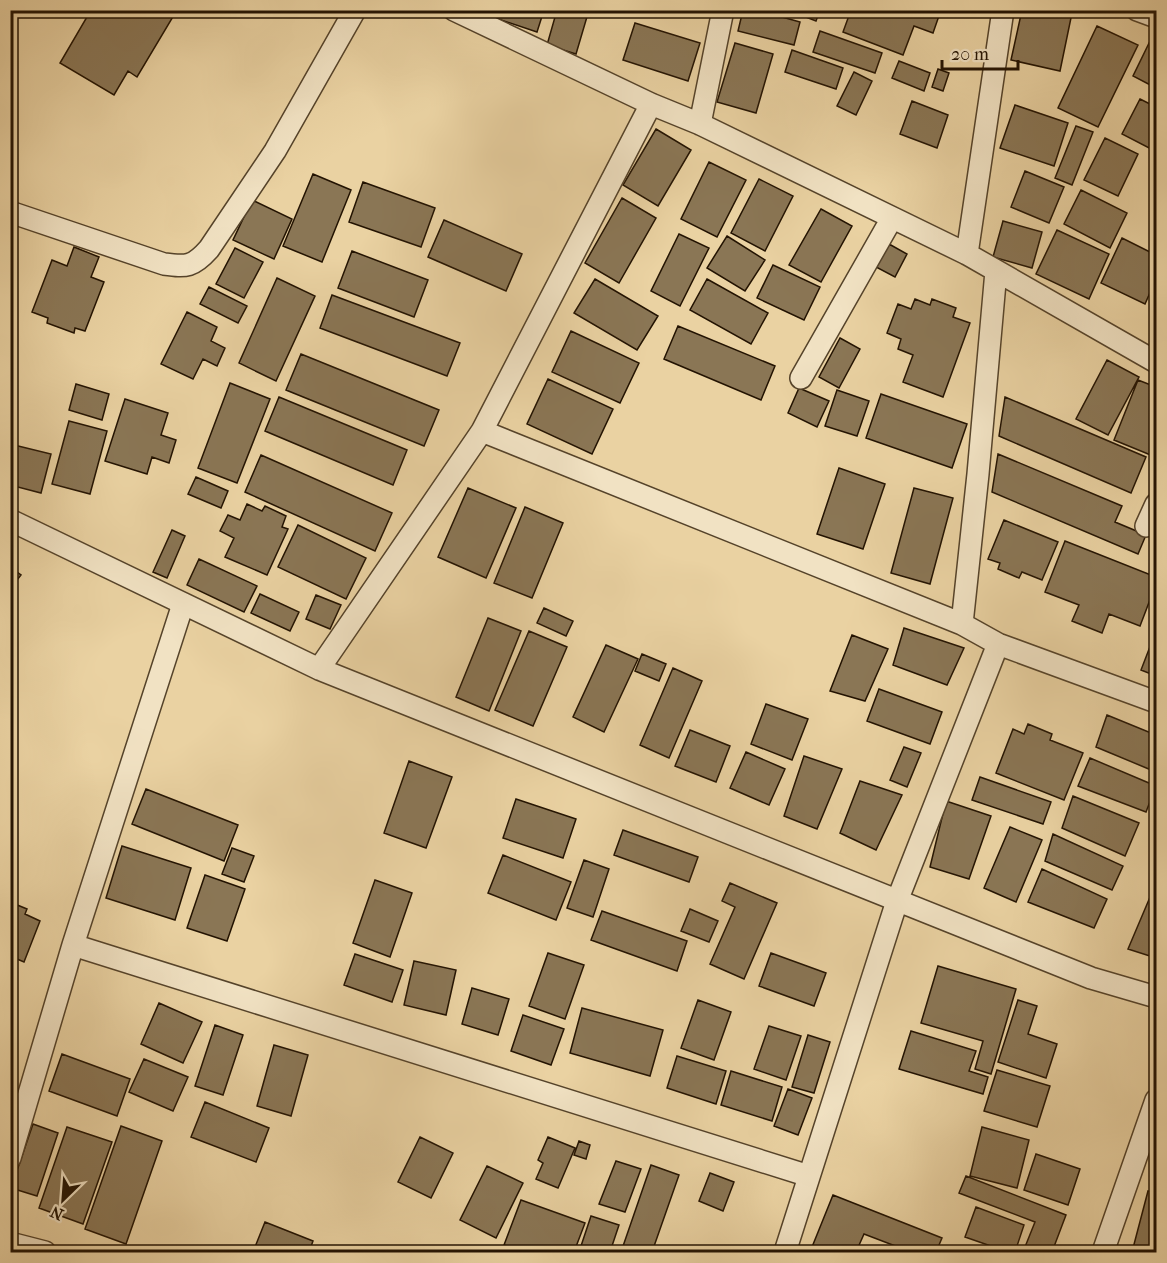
<svg xmlns="http://www.w3.org/2000/svg" width="1167" height="1263" viewBox="0 0 1167 1263" font-family="'IM FELL French Canon',serif">
  <style>
    .building { fill: #8a7655; stroke: #231302; stroke-width: 1.5 }
    .lines { fill: none; stroke-linecap: round; stroke-linejoin: round }
    .minor-casing { stroke: #55432a; stroke-width: 24 }
    .minor { stroke: #f1e2c3; stroke-width: 21 }
  </style>
  <rect width="100%" height="100%" fill="#ead2a2"/>
  <filter id="stains"><feTurbulence type="fractalNoise" baseFrequency=".00333" numOctaves="4"/><feColorMatrix values="0 0 0 0 .2 0 0 0 0 .09 0 0 0 0 .02 0 0 0 .5 -.17"/></filter>
  <radialGradient id="worn" r=".72"><stop offset=".6" stop-color="#630" stop-opacity="0"/><stop offset="1" stop-color="#630" stop-opacity=".3"/></radialGradient>
  <path class="building" d="M91 10H166L174 15 137 77 128 71 114 95 60 63Z
    M471 10H544L537 32Z
    M557 10H589L576 54 547 45Z
    M743 10H757L800 22 794 45 738 31Z
    M788 10H820L816 21Z
    M851 10H941L933 33 914 26 903 55 843 32Z
    M1022 10H1062L1072 13 1060 71 1011 60Z
    M635 23 700 43 688 81 623 60Z
    M1097 26 1138 45 1098 127 1058 108Z
    M820 31 882 53 875 73 813 52Z
    M1152 37 1156 39V88L1133 76Z
    M735 43 773 54 756 113 717 102Z
    M792 50 843 68 836 89 785 72Z
    M899 61 930 73 924 91 892 78Z
    M938 69 949 73 943 91 932 87Z
    M854 72 872 81 856 115 837 106Z
    M1140 99 1156 107V144L1153 150 1122 134Z
    M912 101 948 115 937 148 900 134Z
    M1015 105 1068 123 1054 166 1000 148Z
    M1076 126 1093 132 1072 185 1055 178Z
    M656 129 691 150 658 206 623 185Z
    M1105 138 1138 154 1118 196 1084 180Z
    M709 162 746 180 717 237 681 219Z
    M1025 171 1064 187 1049 223 1011 207Z
    M313 174 351 190 322 262 283 246Z
    M759 179 793 196 765 251 731 233Z
    M363 182 435 208 421 247 349 222Z
    M1081 190 1127 213 1110 248 1064 224Z
    M622 198 656 218 619 283 585 263Z
    M252 200 292 219 274 259 233 240Z
    M821 209 852 226 821 282 789 265Z
    M444 220 522 254 506 291 428 257Z
    M1003 221 1042 232 1032 268 993 257Z
    M1057 230 1109 254 1089 299 1036 274Z
    M679 234 709 248 680 306 651 291Z
    M727 236 765 260 745 291 707 268Z
    M1122 238 1156 255V279L1145 304 1101 283Z
    M889 244 907 254 895 277 876 267Z
    M74 247 99 257 91 277 104 282 85 331 75 328 74 333 47 323 48 318 32 312 52 260 67 266Z
    M235 248 263 262 244 298 216 284Z
    M352 251 428 280 414 317 338 288Z
    M773 265 820 287 804 320 757 298Z
    M277 278 315 296 276 381 239 363Z
    M595 279 658 316 637 350 574 313Z
    M707 279 768 313 751 344 690 310Z
    M209 287 247 306 238 323 200 304Z
    M332 295 460 343 447 376 320 328Z
    M915 299 930 305 932 299 956 308 953 317 970 323 943 397 903 382 913 355 898 349 901 339 887 333 898 304 911 309Z
    M187 312 217 327 211 341 225 348 217 366 203 359 193 379 161 364Z
    M678 326 775 366 761 400 664 359Z
    M571 331 639 363 620 403 552 372Z
    M840 338 860 349 839 388 819 377Z
    M301 354 439 410 424 446 286 390Z
    M1107 360 1139 377 1108 435 1076 419Z
    M548 379 613 409 592 454 527 424Z
    M1138 380 1156 387V447L1153 456 1114 440Z
    M230 383 270 399 237 483 198 468Z
    M76 384 109 394 102 420 69 410Z
    M799 388 829 401 817 427 788 413Z
    M837 390 869 401 857 436 825 426Z
    M881 394 967 424 952 468 866 438Z
    M279 397 407 450 393 485 265 431Z
    M1005 397 1146 457 1131 493 999 436Z
    M125 399 168 413 161 435 176 440 169 463 152 457 147 474 105 461Z
    M69 421 107 431 90 494 52 484Z
    M10 444 51 454 41 493 10 485Z
    M998 454 1122 506 1115 522 1146 535 1138 554 992 492Z
    M261 455 392 513 375 551 245 492Z
    M839 468 885 484 863 549 817 534Z
    M196 477 228 491 221 508 188 494Z
    M468 488 516 508 486 578 438 557Z
    M914 488 953 498 930 584 891 573Z
    M247 504 262 511 265 506 286 516 282 527 288 529 267 575 225 557 234 538 220 531 228 515 240 520Z
    M525 507 563 523 532 598 494 583Z
    M1004 520 1058 542 1042 580 1022 572 1019 578 998 569 1000 563 988 559Z
    M298 525 366 558 346 599 278 567Z
    M172 530 185 536 167 578 153 572Z
    M1065 541 1156 577V584L1140 626 1109 614 1102 633 1072 621 1079 605 1045 592Z
    M199 559 257 586 244 612 187 585Z
    M10 567 21 575 10 589Z
    M260 594 299 612 290 631 251 613Z
    M316 595 341 605 330 629 306 619Z
    M544 608 573 621 566 636 537 623Z
    M488 618 521 631 489 711 456 697Z
    M904 628 964 648 947 685 893 665Z
    M529 631 567 647 533 726 495 710Z
    M1156 631V676L1141 670Z
    M852 635 888 649 865 701 830 691Z
    M606 645 638 659 604 732 573 717Z
    M642 654 666 664 659 681 635 671Z
    M673 668 702 681 669 758 640 745Z
    M879 689 942 712 930 744 867 721Z
    M766 704 808 719 792 760 751 744Z
    M1107 715 1156 735V772L1096 747Z
    M1028 724 1052 734 1050 740 1083 753 1064 800 996 773 1013 729 1024 734Z
    M690 730 730 746 716 782 675 766Z
    M904 747 921 753 907 787 890 780Z
    M746 752 785 769 769 805 730 788Z
    M804 756 842 769 817 829 784 816Z
    M1090 758 1156 786 1146 812 1078 786Z
    M409 761 452 777 426 848 384 833Z
    M980 777 1051 802 1043 824 972 800Z
    M860 781 902 795 876 850 840 833Z
    M146 789 238 825 224 861 132 824Z
    M1073 796 1139 823 1125 856 1062 828Z
    M516 799 576 819 563 858 503 838Z
    M946 801 991 816 969 879 930 867Z
    M1010 827 1042 840 1016 902 984 888Z
    M623 830 698 857 689 882 614 855Z
    M1053 834 1123 866 1112 890 1045 861Z
    M122 846 191 868 175 920 106 898Z
    M232 848 254 856 244 882 222 874Z
    M503 855 571 882 556 920 488 893Z
    M584 860 609 869 593 917 567 908Z
    M1042 869 1107 899 1094 928 1028 902Z
    M205 875 245 889 227 941 187 928Z
    M375 880 412 893 390 957 353 943Z
    M730 883 777 903 744 979 710 964 735 907 722 901Z
    M1156 883V958L1128 949Z
    M10 902 27 909 25 914 40 921 24 962 10 956Z
    M690 909 718 921 709 942 681 931Z
    M602 911 687 941 677 971 591 940Z
    M548 953 584 965 565 1019 529 1006Z
    M771 953 826 973 814 1006 759 986Z
    M355 954 403 970 392 1002 344 985Z
    M414 961 456 970 446 1015 404 1005Z
    M938 966 1016 989 991 1074 975 1069 983 1041 921 1023Z
    M472 988 509 999 498 1035 462 1024Z
    M698 1000 731 1012 714 1060 681 1048Z
    M1018 1000 1037 1006 1028 1034 1057 1044 1046 1078 998 1062Z
    M159 1003 202 1022 183 1063 141 1044Z
    M582 1008 663 1030 650 1076 570 1053Z
    M523 1015 564 1029 551 1065 511 1051Z
    M215 1025 243 1035 223 1095 195 1086Z
    M769 1026 801 1036 786 1080 754 1069Z
    M911 1031 976 1051 969 1071 988 1077 983 1094 899 1069Z
    M808 1035 830 1042 814 1093 792 1087Z
    M274 1045 308 1055 291 1116 257 1106Z
    M62 1054 130 1079 117 1116 49 1091Z
    M677 1056 726 1071 716 1104 667 1088Z
    M144 1059 188 1077 173 1111 129 1092Z
    M997 1070 1050 1086 1037 1127 984 1111Z
    M731 1071 782 1087 772 1121 721 1105Z
    M788 1089 812 1098 798 1135 774 1126Z
    M205 1102 269 1128 256 1162 191 1137Z
    M33 1124 58 1133 37 1196 11 1188Z
    M121 1126 162 1141 126 1244 85 1229Z
    M67 1127 112 1142 83 1224 39 1208Z
    M982 1127 1029 1140 1017 1188 970 1176Z
    M420 1137 453 1153 431 1198 398 1182Z
    M548 1137 575 1148 558 1188 536 1179 543 1163 538 1160Z
    M579 1141 590 1145 586 1159 574 1155Z
    M1036 1154 1080 1169 1068 1205 1024 1190Z
    M616 1161 641 1169 625 1212 599 1204Z
    M651 1165 679 1175 652 1252H621Z
    M487 1166 523 1183 496 1238 460 1220Z
    M710 1173 734 1182 723 1211 699 1201Z
    M966 1176 1066 1215 1052 1252H1023L1035 1222 959 1193Z
    M1148 1191 1156 1193V1252H1132Z
    M833 1195 942 1238 936 1252H911L864 1234 856 1252H810Z
    M521 1200 585 1223 574 1252H526L504 1245Z
    M976 1207 1024 1225 1015 1252H1008L965 1237Z
    M591 1216 619 1225 610 1252H579Z
    M265 1222 313 1241 309 1252H253Z"/>
  <g class="lines">
    <defs>
      <path id="minor" d="M454 10 651 104 700 124 967 254 1156 362
        M1137 10 1156 17
        M700 124 723 10
        M10 212 164 264C187 267 193 267 209 249L275 151 355 10
        M967 254 1003 10
        M801 378 892 218
        M482 431 962 624 998 644 1156 702
        M10 520 319 669 1091 978 1156 997
        M1146 526 1156 504
        M962 624 978 474 996 271
        M319 669 482 431 651 104
        M73 945 809 1176
        M10 1158 73 945 183 604
        M10 1243 45 1252
        M785 1252 897 901 998 644
        M1103 1252 1156 1100"/>
    </defs>
    <use href="#minor" class="minor-casing"/>
    <use href="#minor" class="minor"/>
  </g>
  <rect width="1167" height="1263" fill="none" stroke="#ead2a2" stroke-width="36"/>
  <rect x="12" y="12" width="1143" height="1239" fill="none" stroke="#231302" stroke-width="3"/>
  <rect x="18" y="18" width="1131" height="1227" fill="none" stroke="#231302" stroke-width="1.5"/>
  <g transform="translate(63 1200) rotate(205)" stroke="#f1e2c3" stroke-width="4.5" paint-order="stroke">
  <path d="M0-4.5L10 22L0 15L-10 22Z" fill="#231302"/>
  <text y="-9" font-size="16" font-weight="bold" text-anchor="middle" fill="#231302">N</text>
  </g>
  <path d="M942 60v9h76v-9" fill="none" stroke="#231302" stroke-width="3"/>
  <text x="951" y="60" font-size="18" fill="#231302" stroke="#f1e2c3" stroke-width="4.5" paint-order="stroke">20 m</text>
  <rect width="100%" height="100%" filter="url(#stains)"/>
  <rect width="100%" height="100%" fill="url(#worn)"/>
</svg>
